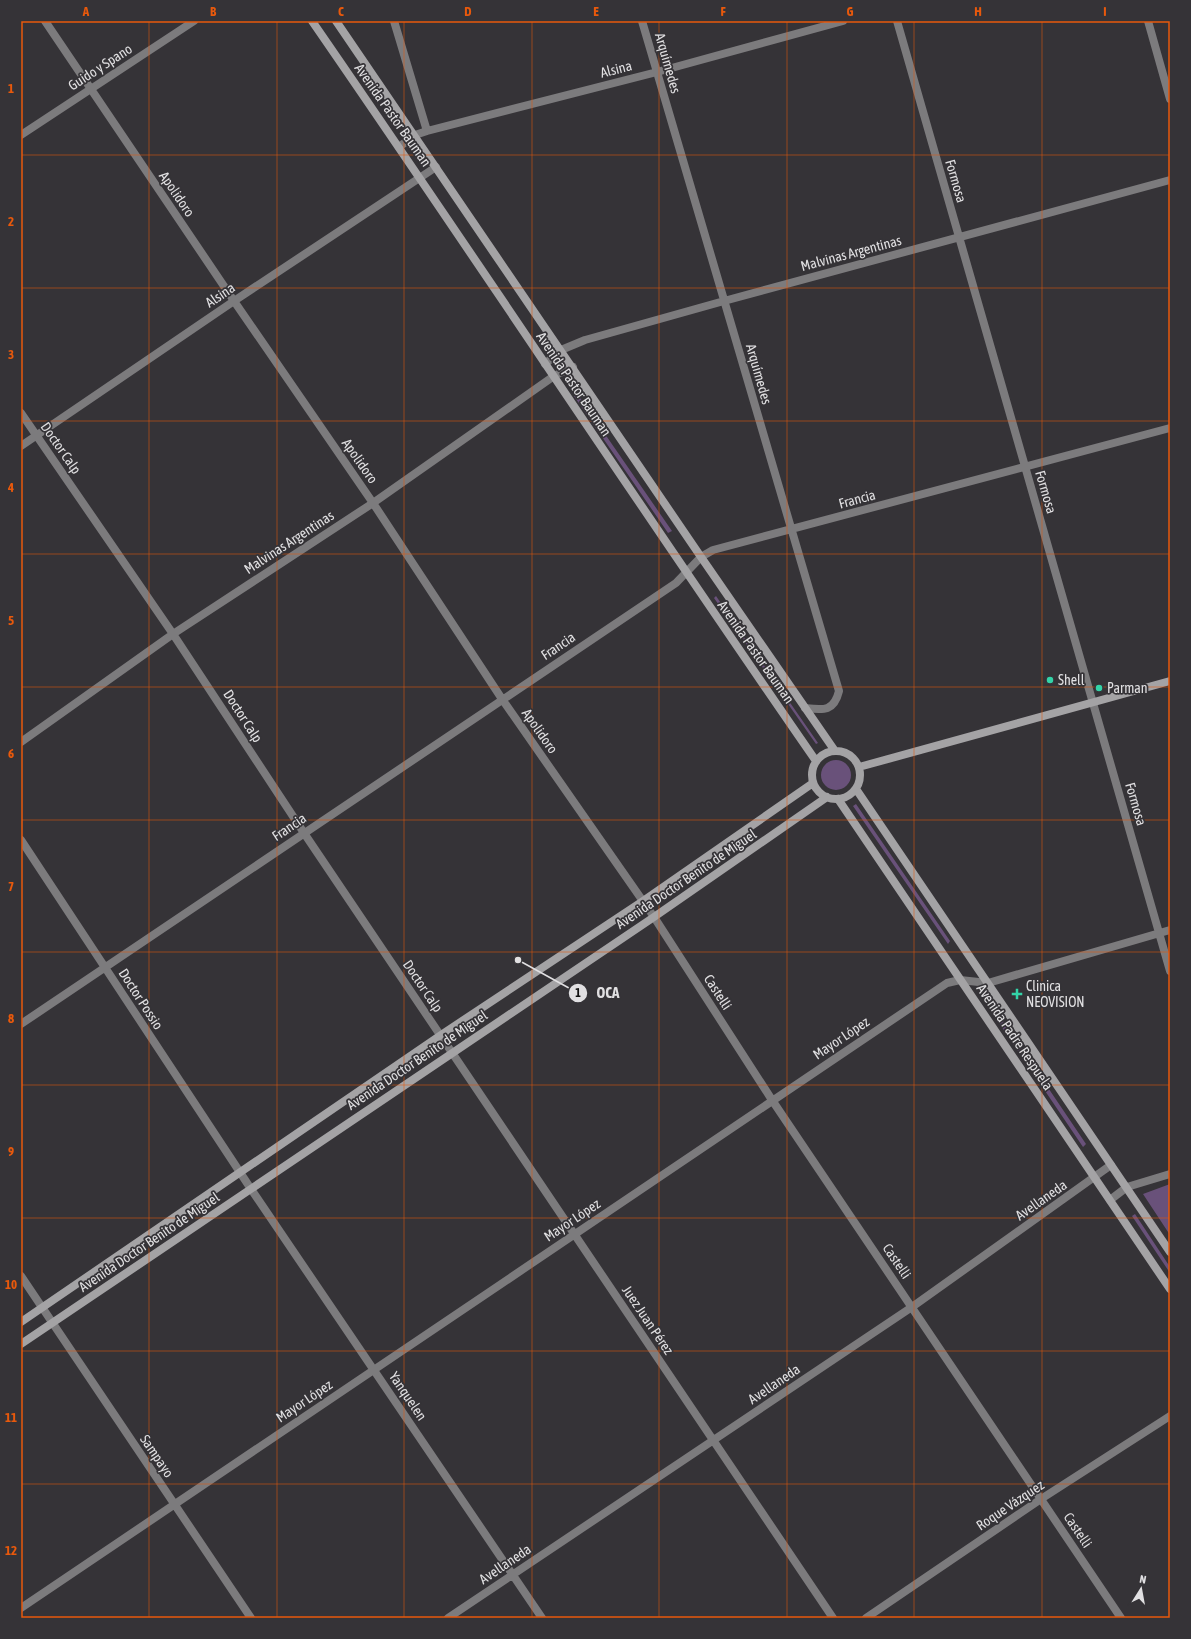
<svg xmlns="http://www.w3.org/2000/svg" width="1191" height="1639" viewBox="0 0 1191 1639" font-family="'Asap Condensed',sans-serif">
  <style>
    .green { fill: #69517a }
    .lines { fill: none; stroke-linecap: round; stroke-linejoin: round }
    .street { stroke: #7c7b7d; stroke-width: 8 }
    .secondary { stroke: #a4a3a5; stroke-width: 8 }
    .grid { fill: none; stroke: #e8590c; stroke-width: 1; stroke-opacity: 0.55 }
    .poi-dot { fill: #33d4a8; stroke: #353337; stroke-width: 1.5 }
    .labels { text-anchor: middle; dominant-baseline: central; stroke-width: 3.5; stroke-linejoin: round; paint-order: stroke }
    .street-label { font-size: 14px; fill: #e1e0e2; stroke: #353337 }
    .poi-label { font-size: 14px; fill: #e1e0e2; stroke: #353337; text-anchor: start }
    .leader { fill: none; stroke: #e1e0e2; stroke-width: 1.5 }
    .callout-dot { fill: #e1e0e2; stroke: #353337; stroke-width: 1.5 }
    .mark-label { font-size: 12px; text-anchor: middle; font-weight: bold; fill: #111 }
    .callout-label { font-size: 15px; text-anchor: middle; font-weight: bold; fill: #e1e0e2; stroke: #353337; stroke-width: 3.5; stroke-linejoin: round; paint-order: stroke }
    .neatline { fill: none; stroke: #e8590c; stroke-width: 1.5 }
    .grid-label { font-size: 13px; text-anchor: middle; font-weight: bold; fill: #e8590c }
  </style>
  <rect width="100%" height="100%" fill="#353337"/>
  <path class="green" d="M578 395 672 531 668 533 574 396Z
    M716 596 818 743 816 744 714 598Z
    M821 775a15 15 0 1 1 30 0a15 15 0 1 1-30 0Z
    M856 804 950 941 948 944 853 806Z
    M1003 1021 1086 1144 1083 1147 999 1023Z
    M1170 1184V1235L1143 1194Z
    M1135 1214 1170 1267V1273L1132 1216Z"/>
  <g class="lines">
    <path class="street" d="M45 21 234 301 373 503 502 699 654 917 772 1100 1121 1618
      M394 21 427 131
      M642 21 839 691C834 712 823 710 805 708
      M897 21 1170 971
      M1148 21 1170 99
      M21 135 194 21
      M399 147 415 135 427 131 657 72 843 21
      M545 364 561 350 585 340 724 301 1170 180
      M21 413 173 634 304 833 833 1618
      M21 446 234 301 436 167
      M21 742 173 634 373 503 554 376 573 367
      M21 840 251 1189 542 1618
      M21 1024 676 583 701 557 713 550 1170 428
      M1110 1200 1127 1187 1170 1174
      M21 1276 251 1618
      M21 1608 947 983 960 980 988 983 1170 930
      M448 1618 912 1307 1111 1165
      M866 1618 1041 1499 1170 1416"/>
    <path class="secondary" d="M312 21C482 267 646 516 816 761
      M336 21 701 557 835 751
      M812 775a24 24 0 1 1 48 0a24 24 0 1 1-48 0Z
      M859 767 1170 681
      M856 789 1170 1252
      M838 799 1170 1289
      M21 1322 441 1035 643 901 813 783
      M21 1344 654 917 827 797"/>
  </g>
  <path class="grid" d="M149 21V1618M277 21V1618M404 21V1618M532 21V1618M659 21V1618M787 21V1618M914 21V1618M1042 21V1618M21 155H1170M21 288H1170M21 421H1170M21 554H1170M21 687H1170M21 820H1170M21 952H1170M21 1085H1170M21 1218H1170M21 1351H1170M21 1484H1170"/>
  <g class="poi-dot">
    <circle cx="1050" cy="680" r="4"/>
    <circle cx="1099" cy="688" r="4"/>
    <path d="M1015 988h4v4h4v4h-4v4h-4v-4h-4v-4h4z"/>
  </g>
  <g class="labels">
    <g class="street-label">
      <text transform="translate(668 63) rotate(74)">Arquímedes</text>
      <text transform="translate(100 67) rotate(-33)">Guido y Spano</text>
      <text transform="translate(616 69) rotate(-14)">Alsina</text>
      <text transform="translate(393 115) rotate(55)">Avenida Pastor Bauman</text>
      <text transform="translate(956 181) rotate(74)">Formosa</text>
      <text transform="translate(177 194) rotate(56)">Apolidoro</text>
      <text transform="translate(851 253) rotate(-15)">Malvinas Argentinas</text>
      <text transform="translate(220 295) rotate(-34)">Alsina</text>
      <text transform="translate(759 374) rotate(74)">Arquímedes</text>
      <text transform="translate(574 384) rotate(56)">Avenida Pastor Bauman</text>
      <text transform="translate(61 448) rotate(55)">Doctor Calp</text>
      <text transform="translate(360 461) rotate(55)">Apolidoro</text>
      <text transform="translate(1046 492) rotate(74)">Formosa</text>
      <text transform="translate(857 499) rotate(-15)">Francia</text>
      <text transform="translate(289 542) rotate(-33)">Malvinas Argentinas</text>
      <text transform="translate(558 646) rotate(-34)">Francia</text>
      <text transform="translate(756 652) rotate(55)">Avenida Pastor Bauman</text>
      <text transform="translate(243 716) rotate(57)">Doctor Calp</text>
      <text transform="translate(540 731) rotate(55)">Apolidoro</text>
      <text transform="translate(1136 804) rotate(74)">Formosa</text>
      <text transform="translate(289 827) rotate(-34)">Francia</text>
      <text transform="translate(686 879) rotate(-34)">Avenida Doctor Benito de Miguel</text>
      <text transform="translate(423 986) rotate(56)">Doctor Calp</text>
      <text transform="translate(718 992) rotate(57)">Castelli</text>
      <text transform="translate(141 999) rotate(57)">Doctor Possio</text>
      <text transform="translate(1015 1037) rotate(56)">Avenida Padre Respuela</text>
      <text transform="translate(841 1038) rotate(-34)">Mayor López</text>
      <text transform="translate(417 1060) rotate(-34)">Avenida Doctor Benito de Miguel</text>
      <text transform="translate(1041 1200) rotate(-35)">Avellaneda</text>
      <text transform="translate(572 1220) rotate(-34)">Mayor López</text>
      <text transform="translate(149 1242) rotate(-34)">Avenida Doctor Benito de Miguel</text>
      <text transform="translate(897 1261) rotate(56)">Castelli</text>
      <text transform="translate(648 1320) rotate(56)">Juez Juan Pérez</text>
      <text transform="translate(774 1384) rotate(-34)">Avellaneda</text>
      <text transform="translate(408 1396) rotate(56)">Yanquelen</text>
      <text transform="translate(304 1401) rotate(-34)">Mayor López</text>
      <text transform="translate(157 1456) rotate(56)">Sampayo</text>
      <text transform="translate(1010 1505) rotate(-34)">Roque Vázquez</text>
      <text transform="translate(1078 1530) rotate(56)">Castelli</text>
      <text transform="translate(505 1564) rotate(-34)">Avellaneda</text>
    </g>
    <g class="poi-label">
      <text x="1058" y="680">Shell</text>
      <text x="1107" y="688">Parman</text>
      <text x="1026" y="986">Clinica<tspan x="1026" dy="16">NEOVISION</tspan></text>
    </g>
  </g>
  <path class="leader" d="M518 960L578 993"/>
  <g class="callout-dot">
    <circle cx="518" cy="960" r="4"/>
    <circle cx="578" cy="993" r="10"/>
  </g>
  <g class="mark-label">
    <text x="578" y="997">1</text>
  </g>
  <g class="callout-label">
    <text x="608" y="998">OCA</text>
  </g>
  <rect width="1191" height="1639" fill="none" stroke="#353337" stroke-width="44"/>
  <g transform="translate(1141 1589) rotate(11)" stroke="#353337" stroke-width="3" paint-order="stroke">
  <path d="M0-3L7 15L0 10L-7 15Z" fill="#e1e0e2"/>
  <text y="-6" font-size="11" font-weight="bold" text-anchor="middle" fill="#e1e0e2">N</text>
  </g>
  <rect x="22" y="22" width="1147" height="1595" class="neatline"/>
  <g class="grid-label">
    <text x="86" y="16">A</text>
    <text x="213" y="16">B</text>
    <text x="341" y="16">C</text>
    <text x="468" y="16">D</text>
    <text x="596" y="16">E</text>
    <text x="723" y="16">F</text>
    <text x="850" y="16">G</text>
    <text x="978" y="16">H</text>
    <text x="1105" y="16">I</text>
    <text x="11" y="93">1</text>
    <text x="11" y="226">2</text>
    <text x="11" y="359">3</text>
    <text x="11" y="492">4</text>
    <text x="11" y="625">5</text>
    <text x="11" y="758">6</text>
    <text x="11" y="891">7</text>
    <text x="11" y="1023">8</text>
    <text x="11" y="1156">9</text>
    <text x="11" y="1289">10</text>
    <text x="11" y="1422">11</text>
    <text x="11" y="1555">12</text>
  </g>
</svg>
